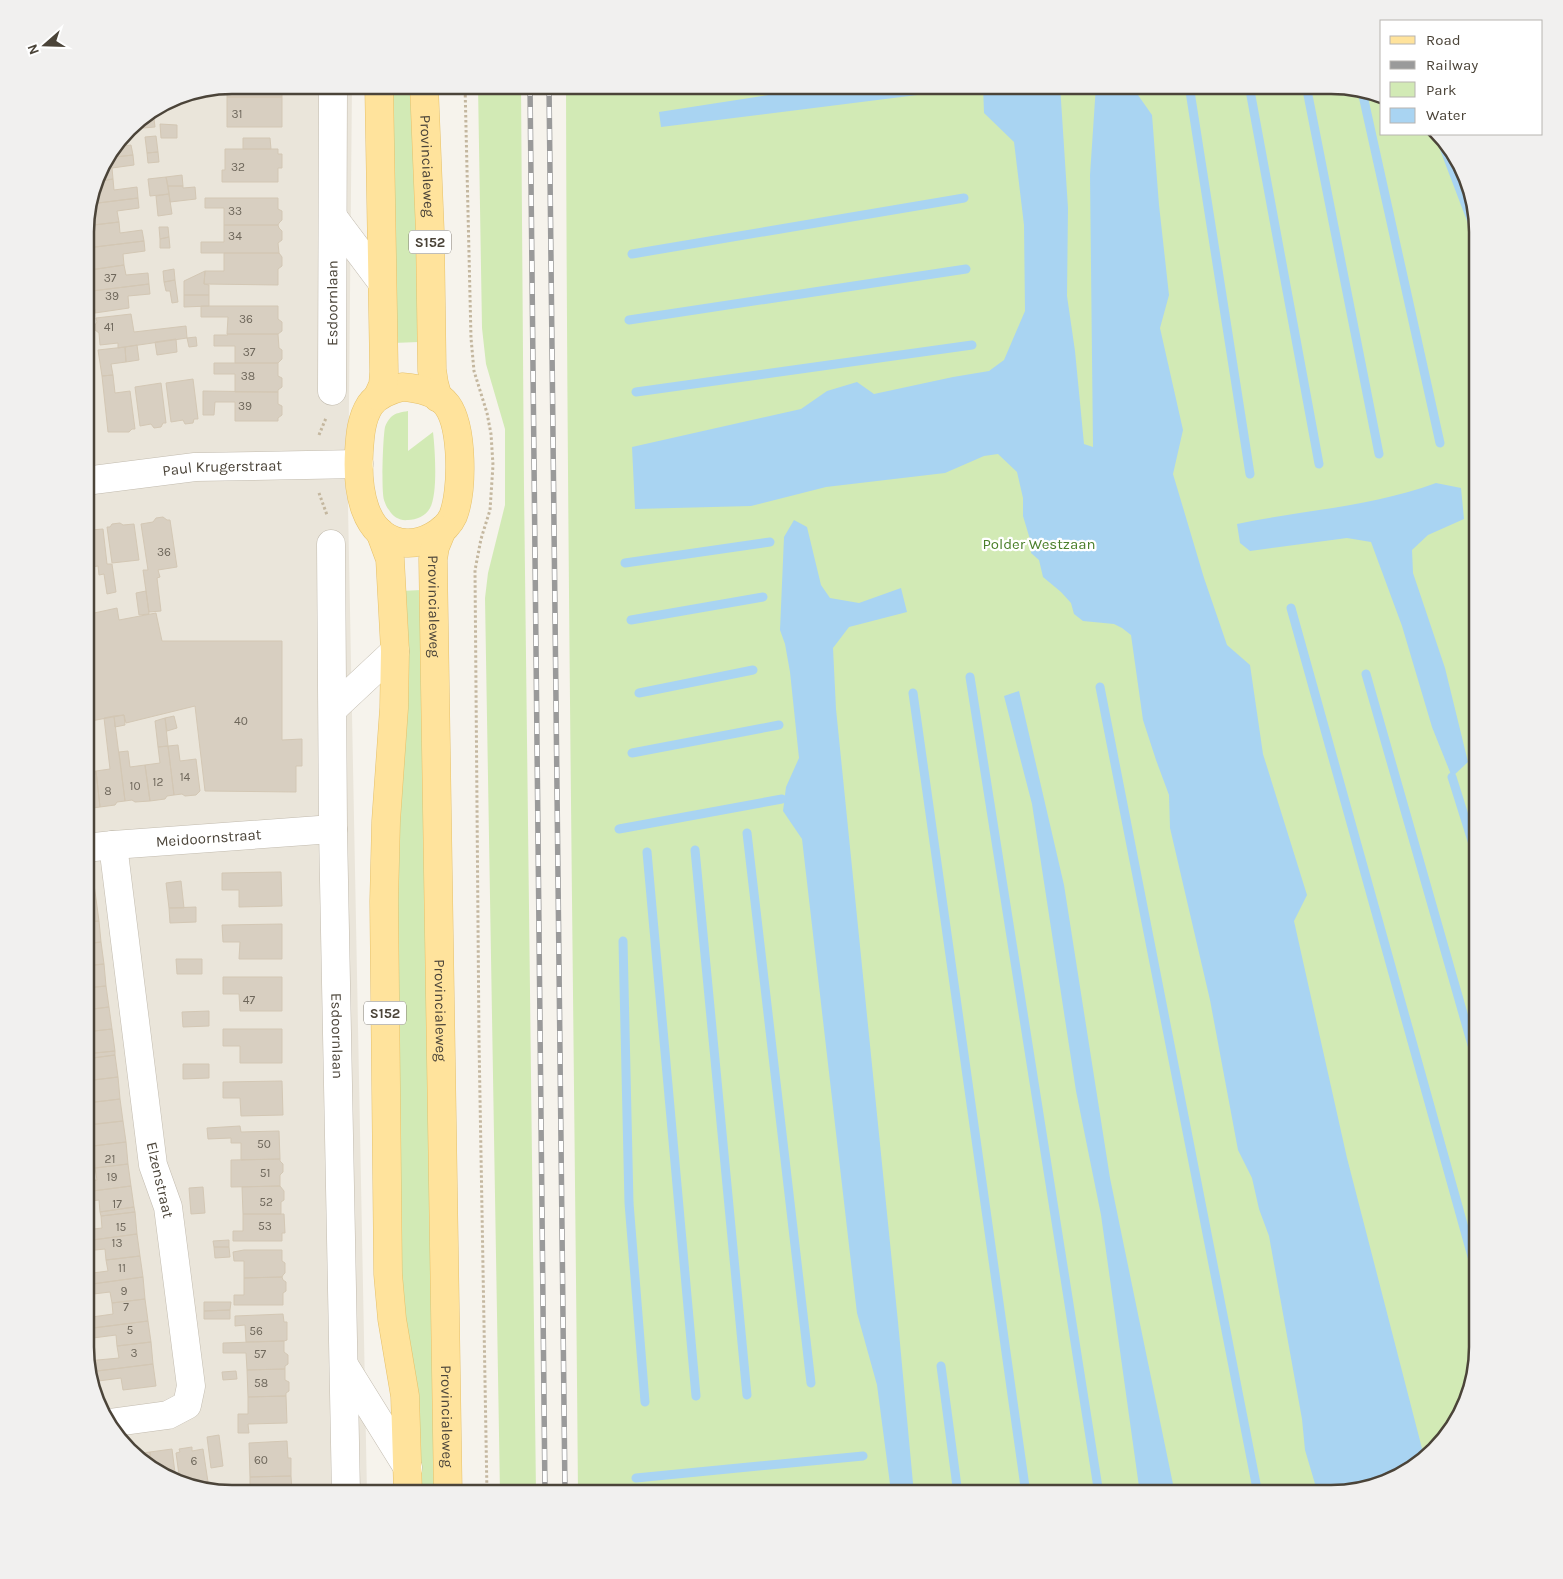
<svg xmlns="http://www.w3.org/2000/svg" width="1563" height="1579" viewBox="0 0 1563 1579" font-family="Karla,sans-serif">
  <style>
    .residential { fill: #eae5da }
    .green { fill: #d2eab5 }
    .water { fill: #a9d4f2 }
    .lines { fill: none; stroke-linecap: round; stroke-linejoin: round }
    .stream { stroke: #a9d4f2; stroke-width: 9 }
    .building { fill: #d8cfc1; stroke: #d3c7b4 }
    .minor-casing { stroke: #c2bbae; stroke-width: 29 }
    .primary-casing { stroke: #e6c16a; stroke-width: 29 }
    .path { stroke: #c4b79f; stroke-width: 3; stroke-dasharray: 2.5 2.5; stroke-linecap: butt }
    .minor { stroke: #fff; stroke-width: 28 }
    .primary { stroke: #ffe39c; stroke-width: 28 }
    .rail-casing { stroke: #9a9a9a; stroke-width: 5.5 }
    .rail { stroke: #fff; stroke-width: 4; stroke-dasharray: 11; stroke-linecap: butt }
    .labels { text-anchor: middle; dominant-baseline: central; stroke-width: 4.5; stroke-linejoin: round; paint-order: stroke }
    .number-label { font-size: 12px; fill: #6e675b }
    .shield { fill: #fff; stroke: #817c74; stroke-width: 1 }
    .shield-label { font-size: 14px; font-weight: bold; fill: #4b4439 }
    .street-label { font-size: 15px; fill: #4b4439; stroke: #fff }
    .park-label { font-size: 15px; fill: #4a7f2a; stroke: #fff }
    .rim { fill: none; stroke: #4b4439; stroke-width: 2.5 }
  </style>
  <rect width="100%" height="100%" fill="#f6f3ec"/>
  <path class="residential" d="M231 85H352L348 506 367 1494H231L167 1479 121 1444 93 1395 85 1348V221L100 166 135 121 176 96Z"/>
  <path class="green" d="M391 85H415L419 342 393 343Z
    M478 85H521L524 488 536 1494H500L485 598 488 573 505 505V429L486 364 482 328Z
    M566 85H1341L1382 96V134H1440L1442 135 1467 176 1478 231V1348L1463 1412 1428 1458 1379 1486 1332 1494H578C574 1024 567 555 566 85Z
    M408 411V451L433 432C435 449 438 494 430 508 426 516 416 520 408 520 400 521 393 517 389 510 387 508 385 503 384 500 381 490 383 437 385 427 386 424 388 420 391 417 395 413 402 412 408 411Z
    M421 590 435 1494H417L397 1280 395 1080 401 591Z"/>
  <path class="water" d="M833 85H940L941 92 661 127 659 112Z
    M983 85H1060L1068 208 1067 296 1075 351 1084 444 1093 447 1090 175 1096 85H1131L1152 115 1159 205 1169 295 1160 328 1183 430 1173 474 1204 578 1227 645 1250 665 1263 754 1307 895 1294 921 1347 1158 1425 1460 1379 1486 1332 1494H1318L1305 1450 1302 1419 1269 1236 1259 1209 1252 1178 1238 1150 1210 1000 1170 828 1169 795 1156 760 1143 720 1131 635 1122 628 1114 624 1083 621 1074 614 1071 603 1061 592 1043 577 1039 560 1031 553 1032 546 1023 516V498L1017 472 998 454 984 456 945 473 826 487 751 506 635 509 632 447 801 409 827 391 857 382 874 394 953 377 989 371 1004 360 1025 311 1024 225 1014 142 984 113Z
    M1434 134 1442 135 1467 176 1478 231V250Z
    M1436 483 1461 488 1464 519 1428 535 1412 550 1413 573 1445 668 1468 762 1452 777 1432 727 1402 626 1371 542 1347 538 1250 551 1240 543 1237 524C1303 510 1371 507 1436 483Z
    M794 520 807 527 821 585 830 598 859 603 901 588 907 612 849 627 833 648 836 709 898 1322 914 1494H890V1484L877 1385 857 1313 850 1254 802 839 783 811 786 787 799 758 790 672 785 644 780 630 784 537Z
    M1019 691 1064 885 1110 1178 1175 1494H1140L1101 1215 1076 1091 1032 804 1004 696Z"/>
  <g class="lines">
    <path class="stream" d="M1189 85 1250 474
      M1249 85 1319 464
      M1306 85 1379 454
      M1362 91 1440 443
      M632 254 964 198
      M629 320 966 269
      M636 392 972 345
      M625 563 770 542
      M1291 608 1478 1278
      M631 620 763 597
      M1366 674 1478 1066
      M970 677 1099 1494
      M1100 687 1258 1494
      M639 693 753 670
      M913 693 1026 1494
      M632 753 779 725
      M1452 777 1478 860
      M619 829 782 799
      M747 833 811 1383
      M695 850 747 1395
      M647 852 696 1396
      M623 941 629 1203 645 1402
      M941 1366 958 1494
      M636 1478 863 1456"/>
  </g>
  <path class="building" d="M231 85H282V97H227V86Z
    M227 97H282V127H227Z
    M153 110 155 127 143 128 142 121 134 122Z
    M160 124 177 125V138H161Z
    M156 136 158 152 147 153 145 137Z
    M243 138H270L271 149H243Z
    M131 145 133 155 106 158 115 147Z
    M225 149H278V154H282V168H278V182H222V170H225Z
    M158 152 159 162 148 163 147 153Z
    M133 155 134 165 112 168 113 179 96 182 100 166 106 158Z
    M182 175 183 186H168L166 177Z
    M166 177 169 194 150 196 148 179Z
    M113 179 114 190 137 187 138 198 90 204 96 182Z
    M168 186H183V188L195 187 196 199 170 202Z
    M169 194 172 214 158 216 156 196Z
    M138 198 139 208 117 211 119 222 85 226 90 204Z
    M205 198H278V209L282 211V220L279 223 278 225H224V208H205Z
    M119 222 120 233 142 230 144 241 87 248 85 226Z
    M224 225H278L279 228 282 231V240L278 243 279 253H201V242H224Z
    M159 227H168L169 237 160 239Z
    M169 237 170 248H160V239Z
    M144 241 145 251 123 254 124 265 90 270 87 264 85 258 88 256 87 248Z
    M224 253H279L282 257V266L278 269V285L204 284 205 271H224Z
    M124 265 126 275 148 273 149 284 92 291 91 284 89 282 88 275 90 273V270Z
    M174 269 175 280 164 282 163 271Z
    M205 271 204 284 209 285V295H184V281Z
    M175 280 178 302 172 303 170 291H166L164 282Z
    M149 284 150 294 128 296 129 308 95 313V309L92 307V291Z
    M184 295H209V306L184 307Z
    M201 306H278V319L282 322V331L278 334H227L228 317H201Z
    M131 314 134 332 186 326 187 338 118 348V343L100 345 99 333 95 330V325L97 322 96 318Z
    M227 334H278L279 348 282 350V359L278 363H235V346H214V335H228Z
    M196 337 197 346 189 347 187 338Z
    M176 339 177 352 157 355 155 342Z
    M137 345 139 360 126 362 125 347Z
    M125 347 126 362 111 364 113 375 102 376 98 350Z
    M214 363H278V376L282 378V387L278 390V392H235V374H214Z
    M113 375 115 393 130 391 135 429H132L129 432H108L102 376Z
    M193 379 198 419H194L193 423 185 424 183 420 171 422 166 383Z
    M161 383 166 423H163L161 427 154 428 151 424 140 426 135 387Z
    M203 391 278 392V404L282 406V415L278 418V421H235V402H215L214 415H203Z
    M163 517 167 520H170L177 567 158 570 160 577 157 578 161 611 149 612 143 570H148L141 524 153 522 156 518Z
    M120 523 123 525 134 524 139 560 112 563 107 527H110L112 524Z
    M88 527 91 530 103 529 107 564H112L116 592 107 594 104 574 99 575 98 566 85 568V528Z
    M146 591 149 614 139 615 136 593Z
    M117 608 119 620 156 613 162 641H282V740L302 739V766H296V792L205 791 195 706 126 723 124 715 85 722V615Z
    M124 715 125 725 115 727 114 716Z
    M114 716 125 801 117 802 115 805 100 807 96 771 110 769 104 718Z
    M174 716 177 728 167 731 165 718Z
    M165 718 168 746 158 747 155 721Z
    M178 745 180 761 196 759 200 791 196 795 185 796 182 794 174 795 168 746Z
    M168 746 174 795 167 796 165 799 150 801 145 765 160 763 158 747Z
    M128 751 130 767 145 765 150 801 135 802 132 800 125 801 119 752Z
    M96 771 100 807 85 809V773Z
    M281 872 282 906 239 907V890H222V873Z
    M93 877 96 899 85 900V878Z
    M181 881 184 908H169L166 883Z
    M96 899 99 921 85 922V900Z
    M196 907V922L170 923 169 908Z
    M99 921 101 942 85 944V922Z
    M282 924V959H239L240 942H223L222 925Z
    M101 942 104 964 85 966V944Z
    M176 959H202V974H177Z
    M104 964 106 986 85 988V966Z
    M223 977H282V1011H240L239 994H223Z
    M106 986 109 1007 85 1010V988Z
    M109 1007 112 1029 85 1032V1010Z
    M209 1011V1026L183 1027 182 1012Z
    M112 1029 115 1051 85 1054V1032Z
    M223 1029H282V1063H240V1046H223Z
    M115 1051V1055L85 1059V1054Z
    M115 1055 118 1077 85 1081V1059Z
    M183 1064H209V1078L183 1079Z
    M118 1077 120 1099 87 1103 85 1081Z
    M282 1081 283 1115 241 1116 240 1098H223V1082Z
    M120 1099 123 1121 85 1125V1115L88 1114 87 1103Z
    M123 1121 126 1142 85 1147V1138L91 1137 90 1125Z
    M240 1126 241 1132 279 1131 280 1159 241 1160V1143H231V1138L208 1139 207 1128Z
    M126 1142 128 1164 95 1168 94 1158 85 1159V1147Z
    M280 1159V1161L283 1164V1172L280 1175V1186L231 1187V1160Z
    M128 1164 131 1186 85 1192V1181L97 1180 95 1168Z
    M131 1186 134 1207 100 1212 99 1200 85 1202V1192Z
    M280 1186 284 1191V1200L281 1202V1214H243L242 1187Z
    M203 1187 205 1213 191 1214 189 1188Z
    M134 1207 135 1212 101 1216 100 1212Z
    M135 1212 137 1234 85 1241V1230L102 1228 101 1216Z
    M243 1214H284L285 1233H282V1241H233V1231H243Z
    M137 1234 140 1256 106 1260 105 1249 85 1251V1241Z
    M229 1240V1247H214L213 1241Z
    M214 1247H229L230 1257 215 1258Z
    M244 1250H282V1261L285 1263V1273L283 1275 282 1277 244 1278V1261H234L233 1252Z
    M140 1256 143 1277 85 1285V1274L108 1271 106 1260Z
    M143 1277 145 1299 112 1303 110 1292 85 1295V1285Z
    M282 1277 283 1280 286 1282V1291L283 1293V1305H234V1295H244V1278Z
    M145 1299 148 1321 85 1329V1318L113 1314 112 1303Z
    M204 1302H231L230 1310 204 1311Z
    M230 1310V1319H204V1311Z
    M283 1314 284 1322H287V1340L284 1341 246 1342 245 1325 235 1326V1316Z
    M148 1321 151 1342 117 1346 116 1335 85 1339V1329Z
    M284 1341V1352L288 1355V1364L285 1366V1369L247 1370 246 1353H223V1343Z
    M151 1342 153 1364 89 1372 87 1361 119 1358 117 1346Z
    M153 1364 156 1386 123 1390 121 1378 91 1382 89 1372Z
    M285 1369V1380L289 1382V1391L286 1393V1396L248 1397 247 1370Z
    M236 1371 237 1379 223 1380 222 1372Z
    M286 1396 287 1423 248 1424 249 1433H238V1414H248V1397Z
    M219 1435 223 1466 211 1468 207 1437Z
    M287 1441 288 1458H291V1476L250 1477 249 1443Z
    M192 1447V1451L203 1449 208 1482 190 1484 180 1482 176 1453 180 1452 179 1449Z
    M172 1449 176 1481 167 1479 151 1467 150 1452Z
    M150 1452 151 1467 134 1454Z
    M291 1476 292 1492 289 1494H250V1477Z"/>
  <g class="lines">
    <defs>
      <g id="minor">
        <path d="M333 217 381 281"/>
        <path id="s1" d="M332 391 333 85"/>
        <path id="s2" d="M85 481 195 467 359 464"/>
        <path id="s3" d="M331 544 333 829 346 1494"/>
        <path d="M333 709 395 651"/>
        <path id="s4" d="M85 848 113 845 333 829"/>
        <path d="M344 1365 408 1468"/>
        <path d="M109 1423 168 1415 187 1405 191 1386 168 1207 153 1165 113 845"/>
      </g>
      <g id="primary">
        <path id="s5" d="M424 85 430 232 432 370 434 383 438 398"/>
        <path d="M402 387C418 388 437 392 447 405 463 427 463 491 453 516 446 532 423 544 406 543 362 540 357 486 359 452 360 436 361 419 370 405 378 394 390 390 402 387Z"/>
        <path d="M378 396 383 385 384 372 379 85"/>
        <path id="s6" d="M442 530 435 547 433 559 448 1494"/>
        <path d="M380 532 390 559 395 651 394 708 386 821 384 901 388 1274 392 1319 405 1396 408 1494"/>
      </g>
    </defs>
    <use href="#minor" class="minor-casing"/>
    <use href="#primary" class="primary-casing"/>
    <path class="path" d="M465 85 471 338 474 371 487 413 491 434 493 465 490 510 481 539 475 570 479 1041 487 1494
      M319 435 326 418
      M319 493 327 515"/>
    <use href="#minor" class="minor"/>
    <use href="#primary" class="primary"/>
    <defs>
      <path id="rail" d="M530 85 545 1494
        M549 85 565 1494"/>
    </defs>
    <use href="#rail" class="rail-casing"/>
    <use href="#rail" class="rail"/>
  </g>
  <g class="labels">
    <g class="number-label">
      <text x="237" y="114">31</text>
      <text x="238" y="167">32</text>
      <text x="235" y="211">33</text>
      <text x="235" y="236">34</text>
      <text x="110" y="278">37</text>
      <text x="112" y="296">39</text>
      <text x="246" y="319">36</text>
      <text x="109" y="327">41</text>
      <text x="249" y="352">37</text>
      <text x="248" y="376">38</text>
      <text x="245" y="406">39</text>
      <text x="164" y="552">36</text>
      <text x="241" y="721">40</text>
      <text x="185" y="777">14</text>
      <text x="158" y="782">12</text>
      <text x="135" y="786">10</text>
      <text x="108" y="791">8</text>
      <text x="249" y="1000">47</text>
      <text x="264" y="1144">50</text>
      <text x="110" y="1159">21</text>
      <text x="265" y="1173">51</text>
      <text x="112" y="1177">19</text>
      <text x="266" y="1202">52</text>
      <text x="117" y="1204">17</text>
      <text x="265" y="1226">53</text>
      <text x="121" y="1227">15</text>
      <text x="117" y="1243">13</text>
      <text x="122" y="1268">11</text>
      <text x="124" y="1291">9</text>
      <text x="126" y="1307">7</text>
      <text x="130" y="1330">5</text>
      <text x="256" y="1331">56</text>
      <text x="134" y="1353">3</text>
      <text x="260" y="1354">57</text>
      <text x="261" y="1383">58</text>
      <text x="261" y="1460">60</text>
      <text x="194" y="1461">6</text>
    </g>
    <g class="shield">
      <rect x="409" y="230.5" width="42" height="23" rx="4"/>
      <rect x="364" y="1001.5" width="42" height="23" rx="4"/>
    </g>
    <g class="shield-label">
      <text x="430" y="242">S152</text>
      <text x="385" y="1013">S152</text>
    </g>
    <g class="street-label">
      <text stroke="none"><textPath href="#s5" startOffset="81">Provincialeweg</textPath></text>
      <text stroke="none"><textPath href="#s1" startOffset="88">Esdoornlaan</textPath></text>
      <text stroke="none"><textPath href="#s2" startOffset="138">Paul Krugerstraat</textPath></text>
      <text stroke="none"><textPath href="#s6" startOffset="78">Provincialeweg</textPath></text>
      <text stroke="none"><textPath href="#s4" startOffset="124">Meidoornstraat</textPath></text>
      <text stroke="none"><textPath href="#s6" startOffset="482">Provincialeweg</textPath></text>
      <text stroke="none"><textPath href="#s3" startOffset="492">Esdoornlaan</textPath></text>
      <text transform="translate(160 1180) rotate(77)">Elzenstraat</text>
      <text stroke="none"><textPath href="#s6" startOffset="888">Provincialeweg</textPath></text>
    </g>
    <g class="park-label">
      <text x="1039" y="544">Polder Westzaan</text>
    </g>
  </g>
  <path d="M0 0H1563V1579H0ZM232 94H1331A138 138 0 0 1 1469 232V1347A138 138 0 0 1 1331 1485H232A138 138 0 0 1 94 1347V232A138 138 0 0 1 232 94Z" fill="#f1f0ef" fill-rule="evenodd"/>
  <path class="rim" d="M232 94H1331A138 138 0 0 1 1469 232V1347A138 138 0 0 1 1331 1485H232A138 138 0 0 1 94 1347V232A138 138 0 0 1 232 94Z"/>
  <rect x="1380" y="20" width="162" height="115" fill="#ffffff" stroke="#b7b4b0"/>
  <rect x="1390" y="36" width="25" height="8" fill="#ffe39c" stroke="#b7b4b0"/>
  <text x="1426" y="45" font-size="15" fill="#4b4439">Road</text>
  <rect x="1390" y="61" width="25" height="8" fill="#9a9a9a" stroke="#b7b4b0"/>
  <text x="1426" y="70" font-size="15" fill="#4b4439">Railway</text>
  <rect x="1390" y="82" width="25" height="15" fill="#d2eab5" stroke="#b7b4b0"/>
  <text x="1426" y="95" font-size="15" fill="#4b4439">Park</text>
  <rect x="1390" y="108" width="25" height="15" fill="#a9d4f2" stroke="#b7b4b0"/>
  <text x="1426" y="120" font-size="15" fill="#4b4439">Water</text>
  <g transform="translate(45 45) rotate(250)" stroke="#ffffff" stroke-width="4" paint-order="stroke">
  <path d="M0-4L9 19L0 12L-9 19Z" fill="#4b4439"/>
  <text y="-8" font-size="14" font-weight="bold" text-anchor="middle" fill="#4b4439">N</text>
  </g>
</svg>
